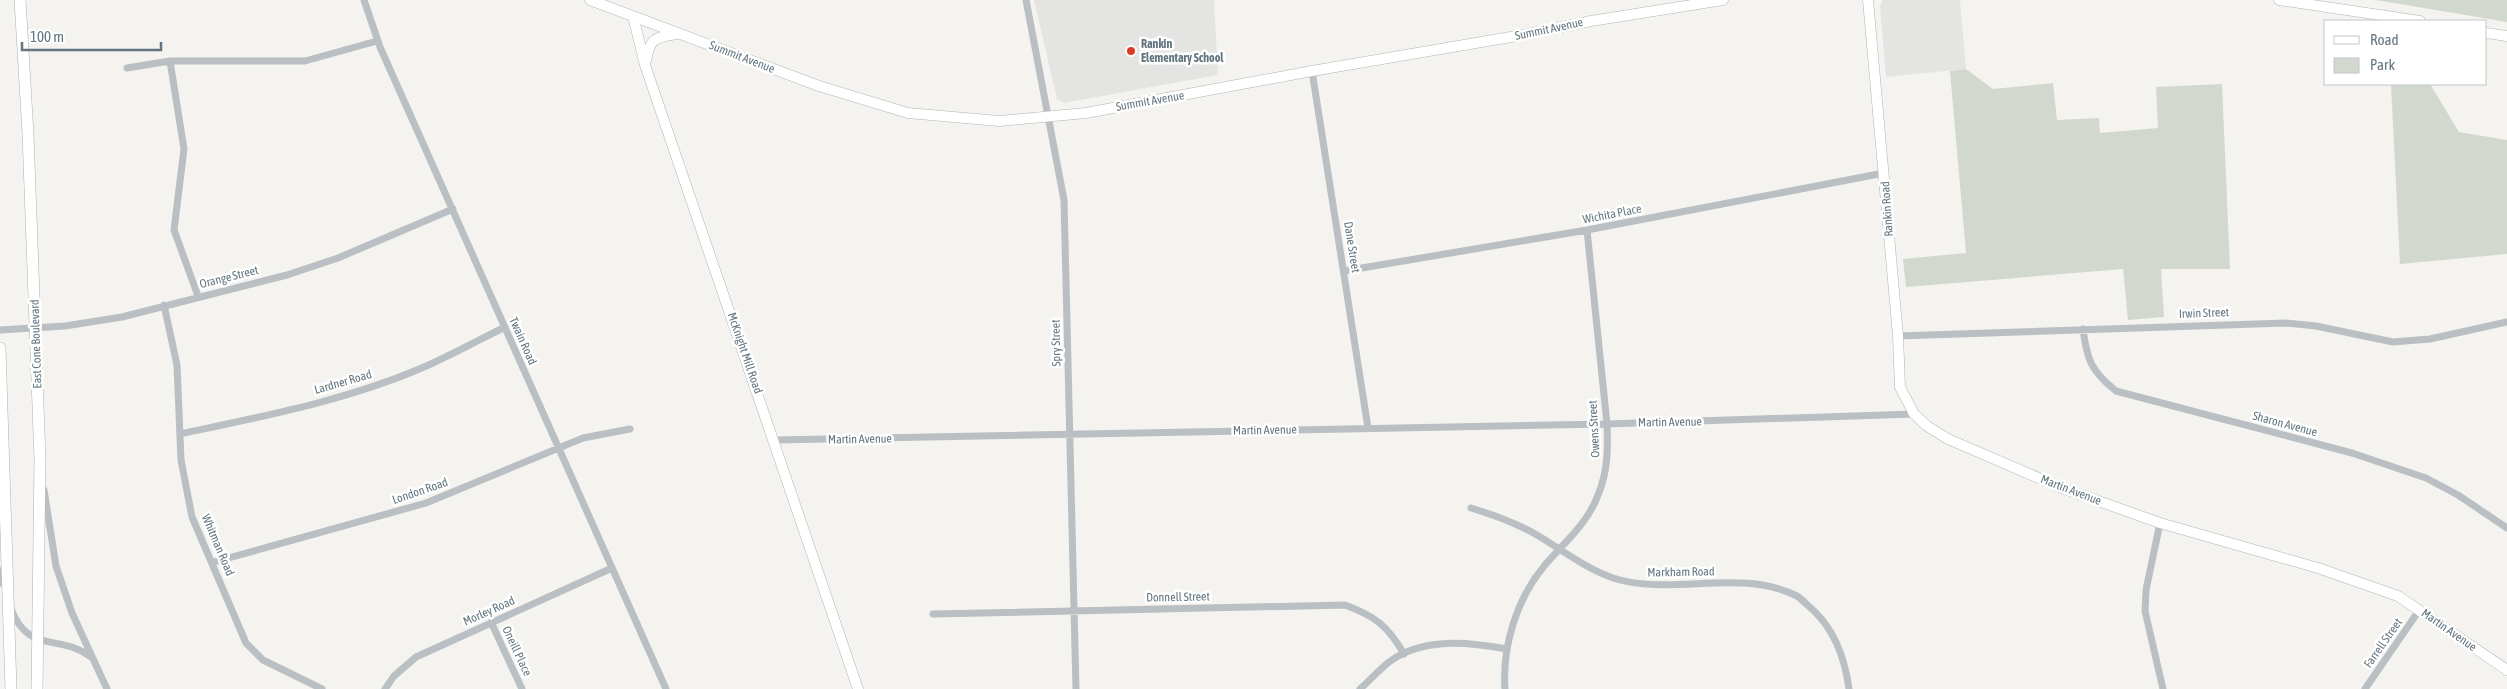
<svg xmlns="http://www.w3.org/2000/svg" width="2507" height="689" viewBox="0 0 2507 689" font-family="'Asap Condensed',sans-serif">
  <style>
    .built { fill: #e4e5e3 }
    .green { fill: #d3d8cf }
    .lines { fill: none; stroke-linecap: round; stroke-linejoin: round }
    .secondary-casing { stroke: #aeb5b8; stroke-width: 11 }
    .primary-casing { stroke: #adb3b6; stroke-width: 12 }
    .street { stroke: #b9bfc2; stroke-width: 7 }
    .secondary { stroke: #fff; stroke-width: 10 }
    .primary { stroke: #fff; stroke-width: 11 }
    .poi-dot { fill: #df3a24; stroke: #fff; stroke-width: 2 }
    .labels { text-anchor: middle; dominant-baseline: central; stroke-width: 5; stroke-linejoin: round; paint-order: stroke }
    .street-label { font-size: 12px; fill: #637680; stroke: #fff }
    .poi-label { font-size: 12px; font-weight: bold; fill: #637680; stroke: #fff; text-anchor: start }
  </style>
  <rect width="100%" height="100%" fill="#f4f3ef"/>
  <path class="built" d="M1034 0H1214L1218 75 1064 103 1057 99Z
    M1883 0H1960L1966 69 1886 77 1880 6Z"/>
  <path class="green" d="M2376 0H2507V22Z
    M1966 69 1993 89 2053 83 2057 120 2099 118 2100 133 2158 128 2156 87 2222 84 2230 269H2161L2164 317 2128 320 2123 269 1906 287 1903 259 1966 253 1950 71Z
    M2391 84H2430L2459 132 2507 140V254L2400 264Z"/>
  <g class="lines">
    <defs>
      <path id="secondary" d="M590 0 819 86 908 113 999 121 1086 113 1312 71 1528 34 1591 21 1723 0
        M1868 0 1898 336 1900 387 1914 414 1927 426 1948 439 2062 488 2160 523 2318 568 2398 596 2507 670
        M2279 0 2420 21
        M633 16 645 65 858 689
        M2486 33 2507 36
        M646 61C650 38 654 38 677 34"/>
      <path id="primary" d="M20 0 28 134 40 460 37 689
        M0 348 11 689"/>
    </defs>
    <use href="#secondary" class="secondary-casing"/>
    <use href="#primary" class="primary-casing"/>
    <path class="street" d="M364 0 380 47 666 689
      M1026 0 1064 200 1076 689
      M127 68 170 61
      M1312 71 1368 428
      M1344 271 1587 230 1884 173
      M198 296 174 230 184 149 170 61H305L377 41
      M164 305 177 365 181 460 192 517 246 643 263 660 322 689
      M2083 329C2087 360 2091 371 2116 391L2352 453 2426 478 2458 495 2507 528
      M0 330 65 326 122 317 287 275 338 258 453 209
      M1898 336 2286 323 2316 326 2393 342 2430 339 2507 322
      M180 434C265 416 354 399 433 363 457 352 481 339 505 327
      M775 440 1607 424 1914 414
      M44 490 56 566 72 613 107 689
      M1471 508C1494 515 1516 523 1537 535 1562 550 1585 568 1613 578 1673 597 1739 567 1797 596 1803 600 1809 607 1814 611 1836 632 1845 659 1849 689
      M2160 523 2146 590 2145 611 2163 689
      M214 562 426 503 583 438 630 429
      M0 583 4 567
      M11 609C29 655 59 633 91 657
      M933 614 1345 605C1375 616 1388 626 1404 654
      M491 622 522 689
      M385 689 394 676 416 657 612 568
      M1360 689C1370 680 1379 670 1389 662 1423 637 1468 642 1507 649
      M1505 689C1502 646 1517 598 1545 565 1564 543 1588 523 1598 495 1608 471 1608 449 1607 424L1587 230
      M2365 689 2420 609"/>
    <use href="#secondary" class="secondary"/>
    <use href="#primary" class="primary"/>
  </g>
  <circle class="poi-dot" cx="1131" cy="51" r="5"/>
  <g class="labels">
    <g class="street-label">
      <text transform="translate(1549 29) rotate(-12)">Summit Avenue</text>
      <text transform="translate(742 57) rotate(21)">Summit Avenue</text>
      <text transform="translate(1150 101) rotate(-10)">Summit Avenue</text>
      <text transform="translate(1887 209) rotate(-94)">Rankin Road</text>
      <text transform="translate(1612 214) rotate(-11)">Wichita Place</text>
      <text transform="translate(1352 247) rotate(81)">Dane Street</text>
      <text transform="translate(229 277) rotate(-14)">Orange Street</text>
      <text transform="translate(2204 313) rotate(-2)">Irwin Street</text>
      <text transform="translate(523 341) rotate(66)">Twain Road</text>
      <text transform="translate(1056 343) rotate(-91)">Spry Street</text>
      <text transform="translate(36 344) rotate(-92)">East Cone Boulevard</text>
      <text transform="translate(745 353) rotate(71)">McKnight Mill Road</text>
      <text transform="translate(343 382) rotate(-16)">Lardner Road</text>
      <text transform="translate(1670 422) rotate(-1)">Martin Avenue</text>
      <text transform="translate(2285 424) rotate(15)">Sharon Avenue</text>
      <text transform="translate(1594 429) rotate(-93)">Owens Street</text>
      <text transform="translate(1265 430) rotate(-1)">Martin Avenue</text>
      <text transform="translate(860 439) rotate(-1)">Martin Avenue</text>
      <text transform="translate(2071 490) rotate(21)">Martin Avenue</text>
      <text transform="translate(420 491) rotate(-19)">London Road</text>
      <text transform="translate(218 545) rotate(67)">Whitman Road</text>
      <text transform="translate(1681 572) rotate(-1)">Markham Road</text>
      <text transform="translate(1178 597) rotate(-1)">Donnell Street</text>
      <text transform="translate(489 611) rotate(-24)">Morley Road</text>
      <text transform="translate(2449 630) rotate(35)">Martin Avenue</text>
      <text transform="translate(2383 643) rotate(-55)">Farrell Street</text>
      <text transform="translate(517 651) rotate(65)">Oneill Place</text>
    </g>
    <g class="poi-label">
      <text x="1141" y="44">Rankin<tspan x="1141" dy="14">Elementary School</tspan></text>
    </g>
  </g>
  <rect x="2324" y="20" width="162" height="65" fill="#ffffff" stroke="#c1c8cc"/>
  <rect x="2334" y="36" width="25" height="8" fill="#ffffff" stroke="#c1c8cc"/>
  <text x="2370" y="45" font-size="15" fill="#637680">Road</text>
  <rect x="2334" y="58" width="25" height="15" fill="#d3d8cf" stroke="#c1c8cc"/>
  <text x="2370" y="70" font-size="15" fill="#637680">Park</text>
  <path d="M22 42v8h139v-8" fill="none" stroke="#637680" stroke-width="2.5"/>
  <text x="30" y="42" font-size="15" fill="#637680" stroke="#ffffff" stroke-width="4" paint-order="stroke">100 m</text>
</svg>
